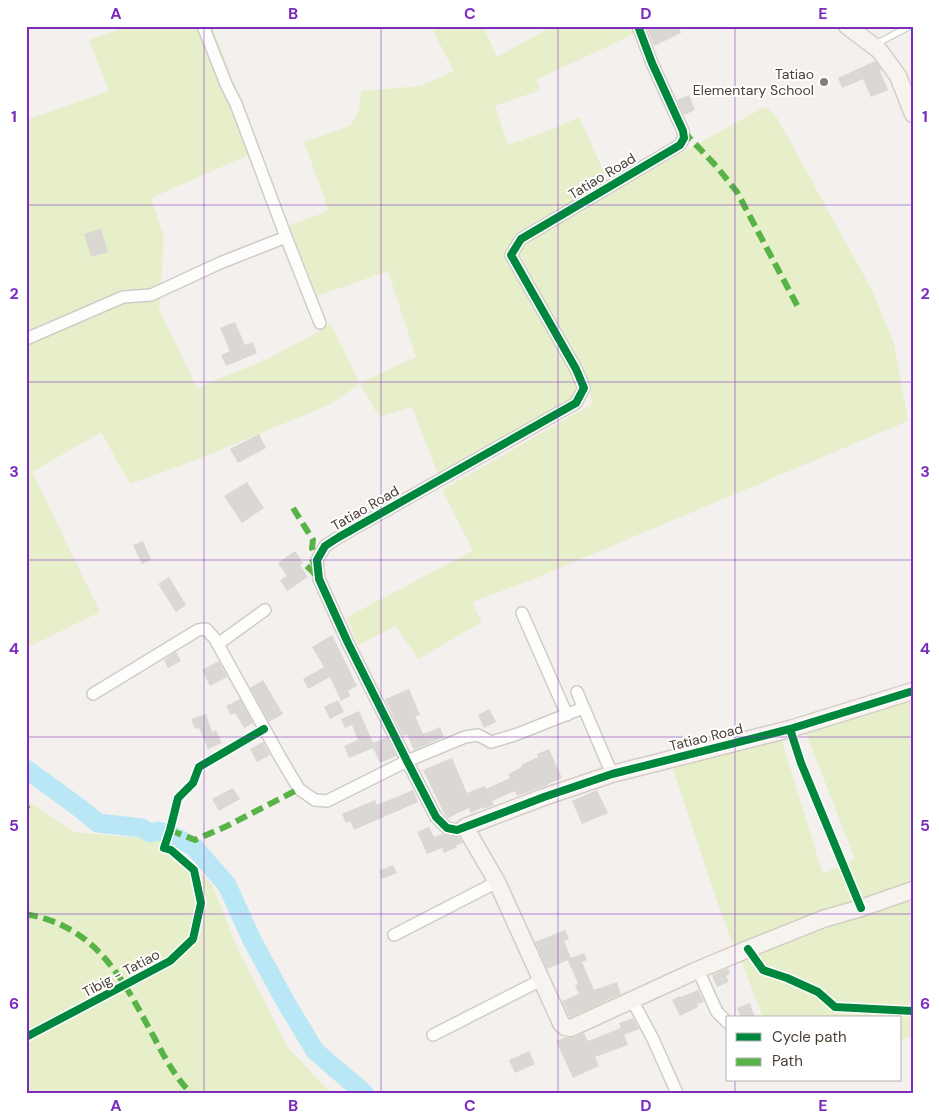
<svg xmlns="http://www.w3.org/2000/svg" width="939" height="1119" viewBox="0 0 939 1119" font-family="'DM Sans',sans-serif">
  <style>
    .green { fill: #e6efca }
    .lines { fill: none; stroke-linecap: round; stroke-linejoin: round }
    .river { stroke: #b9e7f5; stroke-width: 19 }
    .building { fill: #dbd7d2 }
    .lane-casing { stroke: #d0ccc9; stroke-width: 8 }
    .street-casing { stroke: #d0ccc9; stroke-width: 14 }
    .secondary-casing { stroke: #d5cdc4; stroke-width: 19 }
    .lane { stroke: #fdfdfc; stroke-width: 5.5 }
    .street { stroke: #fdfdfc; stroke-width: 11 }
    .secondary { stroke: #f7f4f0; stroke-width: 16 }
    .quiet { stroke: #57b346; stroke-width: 6; stroke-dasharray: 12 6; stroke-linecap: butt }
    .cycleway-casing { stroke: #fff; stroke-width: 11 }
    .cycleway { stroke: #00873e; stroke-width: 8 }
    .grid { fill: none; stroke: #7b2cbf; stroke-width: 1; stroke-opacity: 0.55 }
    .poi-dot { fill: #867e76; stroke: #fff; stroke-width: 2 }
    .labels { text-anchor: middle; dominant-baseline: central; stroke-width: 4; stroke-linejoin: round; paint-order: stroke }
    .poi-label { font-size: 14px; fill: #4b4036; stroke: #fff; text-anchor: end }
    .street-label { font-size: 14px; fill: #4b4036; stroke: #fff }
    .neatline { fill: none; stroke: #7b2cbf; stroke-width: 2 }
    .grid-label { font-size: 16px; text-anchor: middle; font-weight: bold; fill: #7b2cbf }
  </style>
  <rect width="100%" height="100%" fill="#f3f0ed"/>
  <path class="green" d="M129 26H212L260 150 151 198 164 237 159 310 197 388 270 358 331 324 360 383 416 357 388 271 317 296 289 225 329 211 304 142 350 126 359 110 361 91 421 86 454 71 433 31 443 26H483L497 57 553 26H629L634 34 536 80 540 90 495 106 508 145 555 128 579 117 608 181 517 234 505 253 573 373 576 388 572 399 438 475 412 407 379 417 360 383 331 404 198 459 130 484 101 432 32 472 100 612 26 648V120L109 91 89 40Z
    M768 108 777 118 872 290 894 343 908 421 531 580 472 602 482 622 418 659 396 626 358 645 347 617 473 551 442 490 592 404 589 386 517 255 526 244 593 202 761 109Z
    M913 699V1036L900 1040V1018H763L740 957 733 944 719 907 672 766 781 738 823 874 855 859 805 731Z
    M26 800 74 832 170 841 212 885 237 948 288 1048 331 1093H26Z"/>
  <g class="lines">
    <path class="river" d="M26 769 77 806 98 823 142 828 150 833 159 831 172 835 194 847 227 885 252 940 285 1001 315 1051 364 1093"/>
  </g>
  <path class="building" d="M646 26H678L681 33 654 46Z
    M875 61 882 70 880 71 888 90 871 97 863 79 842 88 838 78Z
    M689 95 695 110 684 115 677 100Z
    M101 229 108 252 91 257 84 234Z
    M235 322 245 345 253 342 257 353 226 366 221 355 230 351 220 328Z
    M259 434 266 448 238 463 230 449Z
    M247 482 264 508 242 523 224 496Z
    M143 541 151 560 142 564 133 545Z
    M295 551 303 563 300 565 308 577 287 591 280 580 287 576 278 563Z
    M169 577 186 605 176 612 158 584Z
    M332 635 338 647 357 686 348 691 350 696 341 701 330 677 308 689 303 679 324 667 312 647Z
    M176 652 181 661 168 668 164 660Z
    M219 661 227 677 210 686 202 670Z
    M263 680 283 714 269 722 250 688Z
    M409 689 420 715 415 716 423 734 427 732V733L440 727 444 737 414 750 407 734 403 736 385 699Z
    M240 699 253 723 244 728 235 713 231 715 226 706Z
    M338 700 344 712 330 719 324 707Z
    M489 709 496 722 484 728 478 715Z
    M359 711 373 743 387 737 396 756 380 763 373 748 349 758 344 746 358 740 352 725 345 728 341 719Z
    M206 714 212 732 216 730 222 743 208 749 199 728 195 729 191 719Z
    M263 742 270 755 257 762 250 749Z
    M549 749 562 778 548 784V785L517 796 515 791 492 801 494 805 483 809V807L471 813 469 808 448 818 445 815 423 770 452 758 467 793 485 786 486 789 510 778 508 774 522 767 521 765 538 757 537 754Z
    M233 788 240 799 219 811 212 799Z
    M413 790 418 802 354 830 350 821 346 823 342 814 375 800 377 805Z
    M597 790 608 813 582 824 572 801Z
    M429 827 434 837 442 834 446 835 459 837 463 843 456 845 457 847 444 853 442 848 427 854 417 832Z
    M393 865 397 873 382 879 379 871Z
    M565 930 569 939 564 941 571 958 584 953 587 960 582 962 594 990 617 982 621 994 570 1018 562 1001 579 994 575 985 578 984 571 967H570L568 960 547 969 535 942Z
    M728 968 730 974 726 976 729 982 717 987 712 975Z
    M698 990 704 1002 697 1004 698 1007 680 1016 672 1000 680 996 681 997Z
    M750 1003 755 1018H741L737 1008Z
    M633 1018 639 1029 624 1035 628 1045 595 1057 599 1066 573 1078 556 1041 566 1037H575L584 1033 588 1041 621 1028 619 1023Z
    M529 1051 535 1064 515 1073 509 1060Z"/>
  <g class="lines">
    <defs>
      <path id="lane" d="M874 45 910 26"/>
      <path id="street" d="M203 26 226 84 236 104 286 237 320 323
        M26 339 123 297 151 295 220 263 286 237
        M522 613 567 715
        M218 644 265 610
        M577 692 612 774
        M93 694 198 630 206 629 215 639 280 757 299 789 315 800 327 801 407 761 465 737 478 735 491 742 515 735 583 708
        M465 827 457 830 447 828 436 817 407 761 348 643 319 579 317 560 325 546 339 537 576 403 584 388 576 369 511 255 521 239 680 145 684 138 683 131 652 63 638 26
        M394 935 497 882
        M698 970 717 1012 728 1023
        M632 1000 653 1039 677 1093
        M433 1035 541 980"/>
      <path id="secondary" d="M847 26 879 50 898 76 913 114
        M913 691 790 729 612 774 544 797 465 827 497 882 561 1023 565 1027 571 1028 693 972 748 949 823 919 861 908 913 890"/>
    </defs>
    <use href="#lane" class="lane-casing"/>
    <use href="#street" class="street-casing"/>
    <use href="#secondary" class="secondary-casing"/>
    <use href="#lane" class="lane"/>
    <use href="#street" class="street"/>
    <use href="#secondary" class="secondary"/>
    <path class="quiet" d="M683 131 717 167 737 192 798 307
      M293 508 313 540 312 548 317 560 306 565 318 577
      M26 808 28 805
      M170 830 195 840 227 826 299 789
      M26 914C34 916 41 917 49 920 106 940 128 990 155 1039 165 1058 175 1077 191 1093"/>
    <defs>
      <path id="cycleway" d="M638 26 652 63 683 131 684 138 680 145 521 239 511 255 576 369 584 388 576 403 339 537 325 546 317 560 319 579 348 643 407 761 436 817 447 828 457 830 465 827 544 797 612 774 790 729 913 691
        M790 729 801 763 861 908
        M748 949 763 970 787 978 818 992 835 1007 913 1011
        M26 1037 170 961 193 939 201 903 194 870 171 850 164 848 170 830 178 798 193 783 199 767 264 729"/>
    </defs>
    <use href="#cycleway" class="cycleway-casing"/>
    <use href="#cycleway" class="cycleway"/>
  </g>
  <path class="grid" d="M204 26V1093M381 26V1093M558 26V1093M735 26V1018M26 205H913M26 382H913M26 560H913M26 737H913M26 914H913M735 1080V1093"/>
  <circle class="poi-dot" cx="824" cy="82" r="5"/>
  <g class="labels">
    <g class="poi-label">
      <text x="814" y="74">Tatiao<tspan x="814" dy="16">Elementary School</tspan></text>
    </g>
    <g class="street-label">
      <text transform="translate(602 176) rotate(-31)">Tatiao Road</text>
      <text transform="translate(365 508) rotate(-30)">Tatiao Road</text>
      <text transform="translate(706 737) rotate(-14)">Tatiao Road</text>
      <text transform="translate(121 973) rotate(-28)">Tibig - Tatiao</text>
    </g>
  </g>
  <rect width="939" height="1119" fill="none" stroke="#ffffff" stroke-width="55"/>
  <rect x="726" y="1016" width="175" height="65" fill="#ffffff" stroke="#b7b3af"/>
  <rect x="736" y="1033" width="25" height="8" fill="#00873e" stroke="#b7b3af"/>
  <text x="772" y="1042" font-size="15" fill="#4b4036">Cycle path</text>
  <rect x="736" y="1058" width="25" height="8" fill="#57b346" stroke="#b7b3af"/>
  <text x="772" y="1066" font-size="15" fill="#4b4036">Path</text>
  <rect x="28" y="28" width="884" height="1064" class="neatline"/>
  <g class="grid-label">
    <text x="116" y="19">A</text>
    <text x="293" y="19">B</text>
    <text x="470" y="19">C</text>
    <text x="646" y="19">D</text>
    <text x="823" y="19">E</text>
    <text x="14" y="122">1</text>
    <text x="925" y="122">1</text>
    <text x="14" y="299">2</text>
    <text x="925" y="299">2</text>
    <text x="14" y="477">3</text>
    <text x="925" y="477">3</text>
    <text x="14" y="654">4</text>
    <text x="925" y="654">4</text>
    <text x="14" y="831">5</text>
    <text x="925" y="831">5</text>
    <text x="14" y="1009">6</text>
    <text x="925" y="1009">6</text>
    <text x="116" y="1111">A</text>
    <text x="293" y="1111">B</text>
    <text x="470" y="1111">C</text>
    <text x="646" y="1111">D</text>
    <text x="823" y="1111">E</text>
  </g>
</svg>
